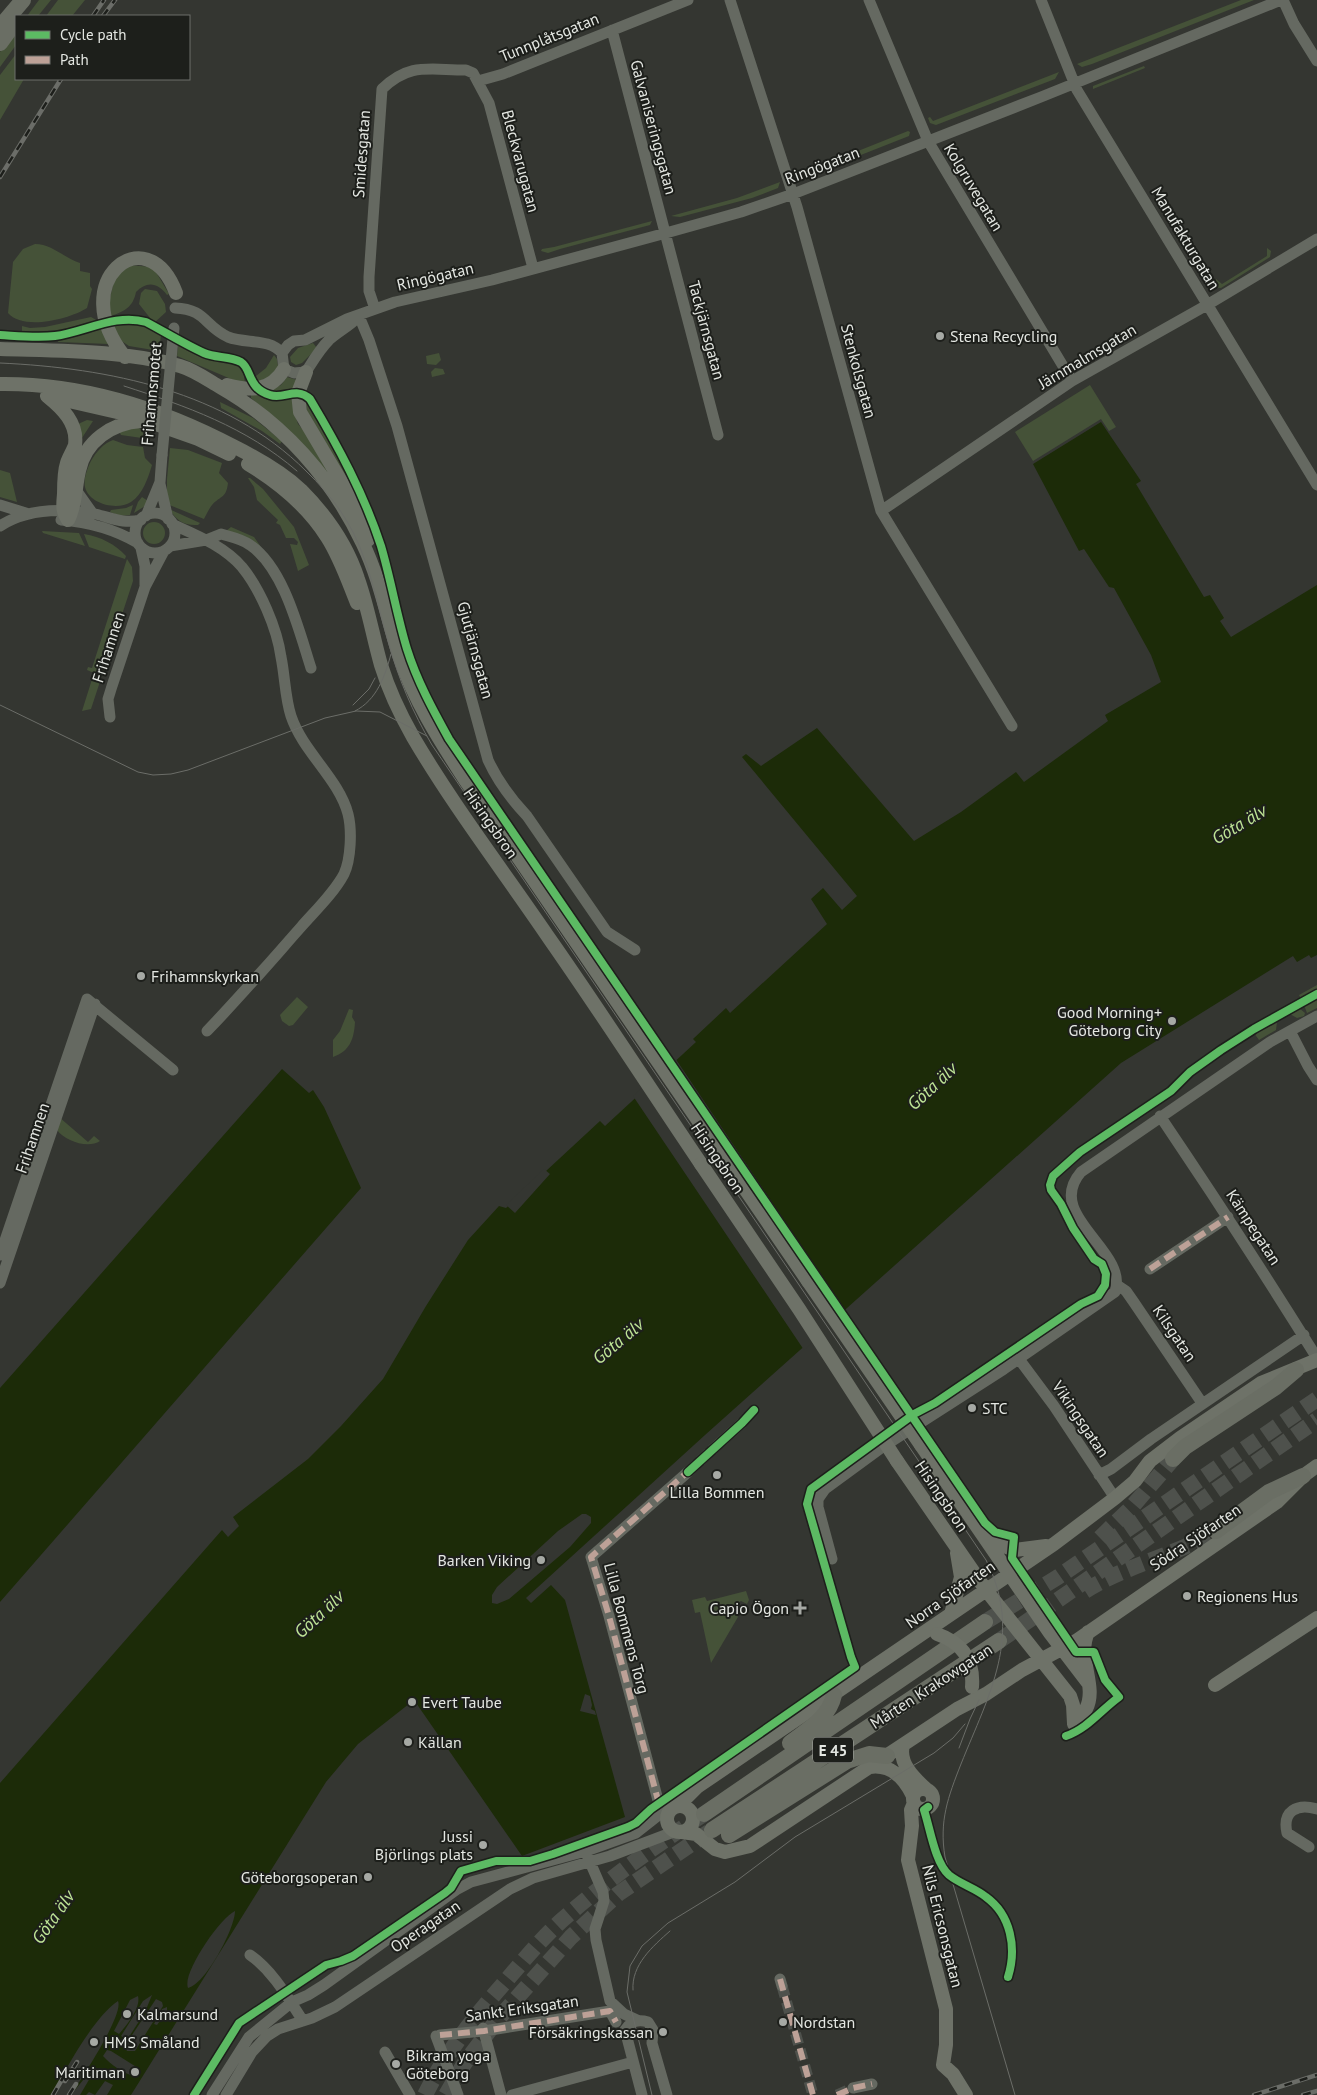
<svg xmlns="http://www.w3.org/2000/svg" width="1317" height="2095" viewBox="0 0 1317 2095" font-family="'PT Sans',sans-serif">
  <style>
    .green { fill: #455238 }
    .water { fill: #1c2b08; fill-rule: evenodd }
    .pier { fill: #343631 }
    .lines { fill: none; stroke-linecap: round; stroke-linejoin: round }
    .minor-tunnel { stroke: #4e514c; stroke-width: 11; stroke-dasharray: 11 5.5; stroke-linecap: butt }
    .highway-tunnel { stroke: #4e514c; stroke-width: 16; stroke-dasharray: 16 8; stroke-linecap: butt }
    .minor { stroke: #656961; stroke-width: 11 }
    .major { stroke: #6e7268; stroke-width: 14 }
    .highway { stroke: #6a6e64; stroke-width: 16 }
    .tram { stroke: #6b6d68; stroke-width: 1 }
    .rail-casing { stroke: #6b6d68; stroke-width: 4.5 }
    .rail { stroke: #1d1f1b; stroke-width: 2.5; stroke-dasharray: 8; stroke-linecap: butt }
    .minor-bridge { stroke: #656961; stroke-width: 11 }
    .major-bridge { stroke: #6e7268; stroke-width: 14 }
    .quiet { stroke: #bda197; stroke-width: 6; stroke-dasharray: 12 6; stroke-linecap: butt }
    .cycleway-casing { stroke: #1d1f1b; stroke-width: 11 }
    .cycleway { stroke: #5cba63; stroke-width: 8 }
    .poi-dot { fill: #a6a9a4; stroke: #1d1f1b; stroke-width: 2 }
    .labels { text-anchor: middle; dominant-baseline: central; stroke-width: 4; stroke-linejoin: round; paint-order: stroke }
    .shield { fill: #1d1f1b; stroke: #a8aba6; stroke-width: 1 }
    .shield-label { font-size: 15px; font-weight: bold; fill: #e4e7e2 }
    .street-label { font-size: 16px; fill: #e4e7e2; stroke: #1d1f1b }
    .poi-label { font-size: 16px; fill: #e4e7e2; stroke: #1d1f1b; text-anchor: start }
    .water-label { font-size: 18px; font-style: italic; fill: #bee496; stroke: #1d1f1b }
  </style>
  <rect width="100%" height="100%" fill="#343631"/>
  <path class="green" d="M39 0H51L38 16H27Z
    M58 0H85L72 16H46Z
    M1241 0H1254L1092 64 1082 67 1077 64Z
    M16 30V45L0 67V52Z
    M16 54V79H24L0 120V75Z
    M1144 66 1145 68 1093 89V86Z
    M1059 72 1055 79 936 125 930 123 928 118 930 117 933 121Z
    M908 131 910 132 909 136 805 177 802 176 803 173Z
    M780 182 778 188 752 198 680 217 671 216 737 198Z
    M652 221 650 225 560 249 548 253 541 251 542 249 554 247Z
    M35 244C52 244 64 258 80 263V271L90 273V286L92 289 87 308C70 319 23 331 8 313L13 262 23 249Z
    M1267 248 1271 251 1270 257 1221 288 1209 287 1216 279 1222 284 1267 256Z
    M127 265 153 267 169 294 167 295C158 282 146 281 136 292 133 307 125 311 111 316L108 306 116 273Z
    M435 278 436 282 410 287 403 281 410 279 413 282Z
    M145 289 157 291 165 304 166 312 154 323 139 304 141 293Z
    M91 317 98 321 66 330 22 332V326L30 328 45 327Z
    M125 323H138L161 335 159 351 129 346 120 340 113 325Z
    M99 328 103 329 109 344 58 342 59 338Z
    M313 343 317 348 302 363 296 365 291 362 290 357 298 348Z
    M178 344 204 357 239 365 243 371 245 383 238 382 177 356Z
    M439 353 441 360 436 365 427 364 426 356Z
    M274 355 277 359 278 366 271 377 256 382V376L266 368Z
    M435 368 443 369 445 374 432 377 431 372Z
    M287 377 297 380 294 388 275 392 270 390 281 385Z
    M1090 385 1116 427 1109 431 1101 419 1033 461 1015 432Z
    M259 394 271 400 293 396 294 412 298 424 313 441 348 497 289 431 251 398V395Z
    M305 399 339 455 351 480 347 483 309 421Z
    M220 402 253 418 282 441 280 444 262 431 221 408Z
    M87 420 93 421 80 441 78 424Z
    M133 425 144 431 142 438 121 435 118 429Z
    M113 440 127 445 143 447 145 458 152 465C148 478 143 494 131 502 117 511 89 504 85 487 83 479 88 467 91 461 96 452 104 443 113 440Z
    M170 448 188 450 222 463 219 473 228 483C226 499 221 495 212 505 209 509 206 515 204 519L167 504V479Z
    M0 470 10 473 17 502 0 497Z
    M248 478H250L263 489 294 527 309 565 298 571 290 544 297 545 298 542 294 538H286L280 525 276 523 278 520 257 500 254 487Z
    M142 497 148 501 145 506 134 513 138 502Z
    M133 505 130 515 120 516 110 512 111 510 126 508Z
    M169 509 200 523 198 525C184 526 176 520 169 509Z
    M143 533a11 11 0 1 1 22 0a11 11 0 1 1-22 0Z
    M231 527 254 537 261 547 226 531Z
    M42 531 79 533 85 546 43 533Z
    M84 534C101 537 115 544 126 556L125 559 89 547Z
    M127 559 132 567 133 581 91 709 82 711 94 673 87 670 88 667 92 668Z
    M1317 985V992L1301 999 1299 995Z
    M297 997 308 1007 293 1025 289 1026 282 1021 280 1015Z
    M1317 998V1008L1307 1013 1304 1005Z
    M1299 1008 1305 1013 1304 1016 1297 1018 1290 1014 1289 1012Z
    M349 1009 353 1010 352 1017 355 1022C354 1039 350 1051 333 1057V1040L340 1031Z
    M1274 1021 1277 1022 1276 1030 1259 1040 1254 1033Z
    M59 1117 88 1142 94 1136 100 1141C88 1149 65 1141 57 1130Z
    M746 1591 749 1600 747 1604 741 1601 735 1605 734 1611 738 1617 711 1663 700 1612 695 1613 692 1600 705 1597 707 1601Z"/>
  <path class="water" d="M1101 422 1141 481 1136 484 1204 597 1210 595 1224 618 1220 621 1231 637 1317 585V955L1311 958 1309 955 1297 962 1293 956 1121 1063 705 1435 526 1598 531 1603 551 1585 565 1600 625 1817 522 1856 414 1700 358 1744 326 1782 131 2095H107L113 2085 105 2081 95 2095 89 2092 86 2095H80L90 2078 92 2069 71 2095C81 2079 124 2015 118 2001 93 2018 67 2068 51 2095H0V1783L222 1530 228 1537 239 1526 233 1517 308 1459 341 1426 383 1379 426 1306 468 1240 499 1206 506 1208 600 1121 605 1126 696 1042 693 1039 726 1008 730 1013 827 924 811 899 823 888 842 910 857 896 742 757 746 754 761 766 817 728 914 841 961 812 1016 772 1024 782 1108 721 1105 715 1161 682 1151 655 1114 588 1109 587 1084 549 1079 551 1033 464ZM582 1514H586L591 1517V1523L570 1547 509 1599 497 1604 492 1603V1595L497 1587 558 1531ZM235 1911C235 1929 205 1985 188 1988 182 1973 220 1918 235 1911ZM152 1995 145 2012 127 2040 121 2036 143 2001ZM138 1996C141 2008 127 2025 119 2034L114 2031 130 2000ZM156 1999 162 2002 163 2006 135 2051H127L125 2047 126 2044ZM167 2007V2011L157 2025 154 2024 162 2009ZM107 2050 111 2051 138 2068 134 2076C123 2073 111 2065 103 2056Z
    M282 1069 309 1093 313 1090 324 1107 361 1188 0 1602V1388Z"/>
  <path class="pier" d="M675 1058 846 1312 804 1350 633 1096Z
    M544 1169 550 1174 515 1213 506 1205Z
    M585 1694 590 1696 592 1705 591 1709 595 1711 596 1715 580 1711Z"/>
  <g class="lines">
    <path class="minor-tunnel" d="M688 1472 713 1449
      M782 1986 813 2095
      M837 2095 853 2088"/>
    <path class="highway-tunnel" d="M1100 1538 1131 1508 1173 1459
      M1085 1591C1126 1565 1175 1556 1216 1531
      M985 1622 1058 1577 1317 1399
      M999 1641 1317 1420
      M425 2095C444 2056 471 2021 499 1989 519 1966 538 1942 561 1921 606 1881 654 1846 704 1814
      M446 2095 464 2064 498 2019 571 1937 618 1894 712 1830"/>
    <path class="minor" d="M730 0 797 207 881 511 1012 726
      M869 0 928 141 1072 381
      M1041 0 1077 90 1317 485
      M1283 0 1294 24 1317 61
      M612 30 718 435
      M478 81 503 74 688 0
      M175 308C206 309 204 326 228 337 246 344 269 338 282 353
      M375 309 369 291V277L382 89C410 62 429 70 466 70L473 73 489 103 533 268
      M359 316C350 326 339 331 329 340 319 350 313 361 306 372L294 373 284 369 282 353 288 345 294 341 305 340 347 319 395 302 492 280 666 233 741 212 793 194 1041 97 1281 0
      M359 316 369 340 397 426 488 760C498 782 511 799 527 816L607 932 635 950
      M160 484 168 519
      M76 490 93 514
      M0 505 29 514
      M881 511 1072 381 1207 305 1317 239
      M135 533a20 20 0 1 1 40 0a20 20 0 1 1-40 0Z
      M146 516 160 482 162 455
      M61 520C89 522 114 529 138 543
      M172 524C196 535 224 546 242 567 260 589 277 628 281 657 285 676 285 698 291 716 303 752 339 779 348 814 352 830 351 859 344 874 334 893 315 911 301 927 270 962 240 997 207 1031
      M0 526C28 508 62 508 95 514 113 518 122 524 141 520
      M170 546 206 540 221 534C231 537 242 539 250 545 284 568 299 631 311 668
      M141 548 145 566V585
      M110 717 108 699 112 686 145 587 164 551
      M1290 1031 1308 1066 1317 1080
      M1160 1116C1214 1196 1266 1276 1317 1358
      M0 1255 87 999 173 1070
      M1150 1269 1228 1217
      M0 1283 95 1004
      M1117 1285 1126 1291 1133 1301 1202 1403
      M1019 1359 1054 1406 1115 1498
      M713 1449 742 1423
      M1099 1475 1111 1469 1151 1439 1304 1335
      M832 1559 818 1507V1499L825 1489 881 1448 1004 1369 1115 1292C1129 1250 1043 1216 1081 1172L1270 1042 1317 1016
      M659 1804 609 1616 591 1557 688 1472
      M1309 1847 1287 1833C1282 1811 1297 1803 1317 1809
      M587 1855 603 1892 604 1901 595 1929 596 1940 610 2001 624 2014 637 2020
      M250 1955C273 1971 288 1998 303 2021
      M780 1979 782 1986
      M483 2028 501 2095
      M440 2035 484 2031 610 2011 616 2022
      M436 2036 458 2095
      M385 2052 410 2095
      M853 2088 872 2084
      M212 2095 249 2037 292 2002 308 1995 324 1985 456 1890 471 1882 586 1851 636 1833 683 1796
      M226 2095 252 2052 267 2036 278 2029 312 2018 335 2007 510 1889 533 1878 610 1856 676 1831
      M512 2095 633 2062
      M642 2095 625 2030C631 2021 638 2019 648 2022L653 2030 652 2043 667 2095"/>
    <path class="major" d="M0 349C59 351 123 350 180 366 194 370 208 380 220 387 283 423 332 478 363 544 380 579 387 618 399 655 414 700 439 739 464 778L808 1281
      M125 357C64 282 147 215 176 293
      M306 372 298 393 300 412 358 510 368 540
      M0 384C83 383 163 409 235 447 259 459 282 472 301 490 326 515 347 545 358 579 368 607 373 637 381 665 389 691 400 714 413 737 454 807 505 873 551 941 602 1014 651 1090 701 1164
      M227 385C249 391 271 392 284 369
      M47 396 130 415 198 439 229 454
      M47 396C62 408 78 423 75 445 73 451 69 457 67 463 64 472 64 484 64 494 63 505 62 511 68 520
      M248 464C278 482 308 507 327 537 340 557 348 581 357 603
      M68 520C76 505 75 487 79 471 85 441 112 423 141 421
      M921 1445 1050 1633 1089 1684
      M897 1461 986 1590 1070 1696 1073 1705 1074 1724
      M986 1540 1015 1550 1046 1546
      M951 1614 961 1577 957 1553
      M1215 1685 1317 1618
      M1074 1724C1078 1719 1084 1714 1086 1709 1098 1686 1076 1658 1088 1632
      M903 1745C898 1763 914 1778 926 1789
      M870 1767C891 1764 905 1779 913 1796
      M913 1799a10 10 0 1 1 20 0a10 10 0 1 1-20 0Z
      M914 1803 911 1810 912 1826 908 1860 946 2009V2045L943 2065 953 2074 966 2095
      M678 1806 697 1787 1054 1544 1115 1498 1135 1481 1150 1461 1180 1438 1261 1383 1317 1360
      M667 1819a13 13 0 1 1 26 0a13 13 0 1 1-26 0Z
      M682 1832 696 1834 715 1849 725 1852 750 1846 957 1709 986 1694 1022 1670 1076 1641 1277 1502 1303 1476 1317 1466"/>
    <path class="highway" d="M0 27 23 0
      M0 43 16 21
      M1173 1459 1185 1447 1276 1387 1296 1370
      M1216 1531 1269 1492 1303 1476
      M790 1743C808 1729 829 1718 834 1695
      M704 1814 985 1622
      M712 1830 999 1641
      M729 1835 847 1761 869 1754 887 1756"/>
    <path class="tram" d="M0 363C109 368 226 391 306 471 332 496 352 523 364 558 374 585 380 614 388 641 398 678 413 713 432 745L986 1560C1024 1635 989 1694 961 1764 948 1797 939 1821 945 1857L1015 2095
      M124 386C186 406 246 427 297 471
      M0 705 138 772 153 775 171 774 188 770 325 718 356 711 380 712 427 736
      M353 705 369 689 375 678
      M355 711C377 700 385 676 391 654
      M959 1748 970 1719 979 1700
      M633 1990C631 1965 653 1946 670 1931
      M652 2095 627 1992 630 1966 642 1946 668 1923 735 1882 795 1837 934 1753 953 1738 965 1724"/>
    <defs>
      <path id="rail" d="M93 16 104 0
        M103 16 115 0
        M0 177 61 79
        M65 2081 77 2062
        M53 2095 64 2076
        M69 2095 76 2084
        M1254 2095 1317 2075
        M1303 2095 1317 2091"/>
    </defs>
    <use href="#rail" class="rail-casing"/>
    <use href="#rail" class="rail"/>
    <path class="minor-bridge" d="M162 455 174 328"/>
    <path class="major-bridge" d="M701 1164 799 1309 897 1461
      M808 1281 921 1445
      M937 1634C963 1643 974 1660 972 1687"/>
    <path class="quiet" d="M1150 1269 1228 1217
      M659 1804 609 1616 591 1557 691 1469
      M780 1979 813 2095
      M440 2035 484 2031 610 2011 616 2022
      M837 2095 853 2088 872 2084"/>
    <defs>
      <path id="cycleway" d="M0 335C18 336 37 338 55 336 85 332 116 313 146 322 165 332 184 344 204 353 215 358 230 356 241 362 252 369 247 388 270 395 284 400 296 386 310 399 338 446 364 494 381 546 391 580 397 616 407 649 417 681 433 710 449 739L985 1523 995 1532 1014 1537 1012 1558 1076 1652H1094L1105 1680 1119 1697C1101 1710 1087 1729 1066 1736
        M688 1472 742 1423 754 1410
        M928 1807 924 1810C930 1828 935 1863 949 1875 960 1884 975 1888 986 1897 1011 1915 1017 1948 1008 1977
        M194 2095 239 2023 326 1965 341 1961 353 1956 445 1893 451 1888 461 1871 496 1861H530L553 1854 628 1827 636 1823 651 1809 855 1667 851 1657 807 1504 811 1489 914 1414 935 1403 1081 1304 1098 1296 1105 1285 1106 1274 1102 1264 1094 1259 1073 1228 1061 1204 1051 1190 1050 1185 1053 1176 1080 1152 1171 1091 1190 1072 1221 1050 1254 1029 1317 994"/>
    </defs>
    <use href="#cycleway" class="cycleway-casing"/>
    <use href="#cycleway" class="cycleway"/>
  </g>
  <g class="poi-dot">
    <circle cx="940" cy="336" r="5"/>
    <circle cx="141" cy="976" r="5"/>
    <circle cx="1172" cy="1021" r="5"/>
    <circle cx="972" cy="1408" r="5"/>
    <circle cx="717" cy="1475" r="5"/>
    <circle cx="541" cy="1560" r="5"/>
    <circle cx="1187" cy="1596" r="5"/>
    <path d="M797.5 1600.5h5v5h5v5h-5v5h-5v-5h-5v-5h5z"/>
    <circle cx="412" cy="1702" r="5"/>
    <circle cx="408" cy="1742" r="5"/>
    <circle cx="483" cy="1845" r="5"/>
    <circle cx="368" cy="1877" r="5"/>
    <circle cx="127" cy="2014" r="5"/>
    <circle cx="783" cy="2022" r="5"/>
    <circle cx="663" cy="2032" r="5"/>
    <circle cx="94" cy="2042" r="5"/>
    <circle cx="396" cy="2064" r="5"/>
    <circle cx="135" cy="2072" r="5"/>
  </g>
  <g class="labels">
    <rect class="shield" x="813" y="1737.5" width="40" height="25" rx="4"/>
    <g class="shield-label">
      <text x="833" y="1750">E 45</text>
    </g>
    <g class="street-label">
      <text transform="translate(549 37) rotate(-22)">Tunnplåtsgatan</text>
      <text transform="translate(654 127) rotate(75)">Galvaniseringsgatan</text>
      <text transform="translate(361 154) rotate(-86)">Smidesgatan</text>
      <text transform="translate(521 161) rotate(75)">Bleckvarugatan</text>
      <text transform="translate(822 165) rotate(-21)">Ringögatan</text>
      <text transform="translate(974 187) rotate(59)">Kolgruvegatan</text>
      <text transform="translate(1186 238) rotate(59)">Manufakturgatan</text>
      <text transform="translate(435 276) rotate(-13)">Ringögatan</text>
      <text transform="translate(707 330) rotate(75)">Tackjärnsgatan</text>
      <text transform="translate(1087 356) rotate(-31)">Järnmalmsgatan</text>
      <text transform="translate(859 371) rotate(75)">Stenkolsgatan</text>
      <text transform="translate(151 394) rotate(-85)">Frihamnsmotet</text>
      <text transform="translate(108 647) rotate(-72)">Frihamnen</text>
      <text transform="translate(476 650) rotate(75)">Gjutjärnsgatan</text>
      <text transform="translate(491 823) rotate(55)">Hisingsbron</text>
      <text transform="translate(32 1138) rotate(-71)">Frihamnen</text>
      <text transform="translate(718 1158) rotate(56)">Hisingsbron</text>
      <text transform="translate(1254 1227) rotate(57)">Kämpegatan</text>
      <text transform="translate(1175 1333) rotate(56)">Kilsgatan</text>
      <text transform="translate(1081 1419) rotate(56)">Vikingsgatan</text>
      <text transform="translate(942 1496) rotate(56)">Hisingsbron</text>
      <text transform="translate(1195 1537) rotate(-34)">Södra Sjöfarten</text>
      <text transform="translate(950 1594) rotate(-35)">Norra Sjöfarten</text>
      <text transform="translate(627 1628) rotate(75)">Lilla Bommens Torg</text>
      <text transform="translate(931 1686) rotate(-33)">Mårten Krakowgatan</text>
      <text transform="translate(425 1926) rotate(-34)">Operagatan</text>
      <text transform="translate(943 1926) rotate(76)">Nils Ericsonsgatan</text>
      <text transform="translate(522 2008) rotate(-8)">Sankt Eriksgatan</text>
    </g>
    <g class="poi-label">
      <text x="950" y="336">Stena Recycling</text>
      <text x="151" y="976">Frihamnskyrkan</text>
      <text x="1162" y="1012" text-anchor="end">Good Morning+<tspan x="1162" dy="18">Göteborg City</tspan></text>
      <text x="982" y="1408">STC</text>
      <text x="717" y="1492" text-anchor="middle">Lilla Bommen</text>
      <text x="531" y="1560" text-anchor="end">Barken Viking</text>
      <text x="1197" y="1596">Regionens Hus</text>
      <text x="789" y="1608" text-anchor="end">Capio Ögon</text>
      <text x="422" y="1702">Evert Taube</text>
      <text x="418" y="1742">Källan</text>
      <text x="473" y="1836" text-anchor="end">Jussi<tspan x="473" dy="18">Björlings plats</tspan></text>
      <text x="358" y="1877" text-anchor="end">Göteborgsoperan</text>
      <text x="137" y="2014">Kalmarsund</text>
      <text x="793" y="2022">Nordstan</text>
      <text x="653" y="2032" text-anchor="end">Försäkringskassan</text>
      <text x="104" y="2042">HMS Småland</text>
      <text x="406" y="2055">Bikram yoga<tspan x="406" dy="18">Göteborg</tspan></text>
      <text x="125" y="2072" text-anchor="end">Maritiman</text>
    </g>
    <g class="water-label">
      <text transform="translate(1239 824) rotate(-31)">Göta älv</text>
      <text transform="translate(932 1086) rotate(-43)">Göta älv</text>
      <text transform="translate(618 1341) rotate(-40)">Göta älv</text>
      <text transform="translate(319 1614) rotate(-43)">Göta älv</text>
      <text transform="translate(53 1917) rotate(-55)">Göta älv</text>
    </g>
  </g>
  <rect x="15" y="15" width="175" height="65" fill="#1d1f1b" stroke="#6d6f6b"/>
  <rect x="25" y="31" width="25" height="8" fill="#5cba63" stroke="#6d6f6b"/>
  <text x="60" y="40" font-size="15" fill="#e4e7e2">Cycle path</text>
  <rect x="25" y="56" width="25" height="8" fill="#bda197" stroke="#6d6f6b"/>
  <text x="60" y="65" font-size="15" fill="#e4e7e2">Path</text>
</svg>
